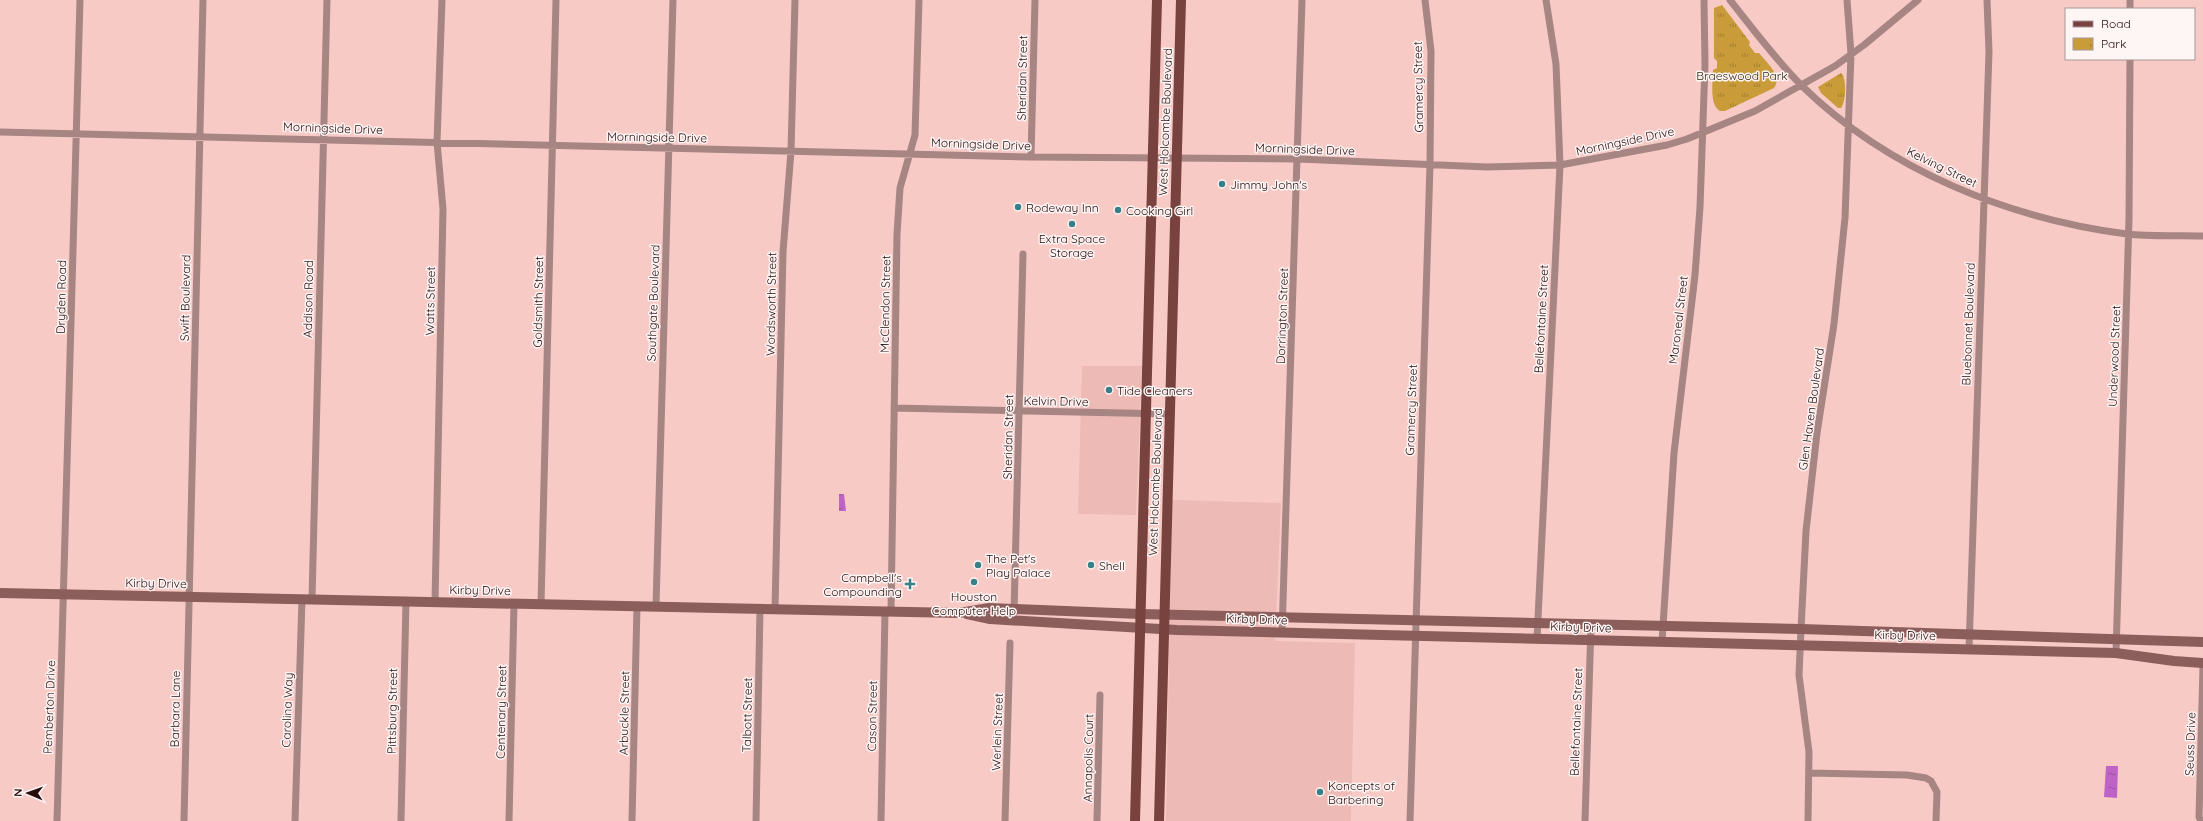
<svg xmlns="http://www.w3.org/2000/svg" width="2203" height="821" viewBox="0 0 2203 821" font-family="Quicksand,sans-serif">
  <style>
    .built { fill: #edbab6 }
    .park { fill: url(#park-tufts) }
    .water { fill: url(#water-ripples) }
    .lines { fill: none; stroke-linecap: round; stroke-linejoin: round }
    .minor { stroke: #a68583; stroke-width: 7 }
    .secondary { stroke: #8c5e5b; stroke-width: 10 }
    .primary { stroke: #78423f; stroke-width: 10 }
    .poi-dot { fill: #388087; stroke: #fef5f5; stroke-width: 1.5 }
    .labels { text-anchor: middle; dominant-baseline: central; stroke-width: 3; stroke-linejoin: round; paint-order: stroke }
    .park-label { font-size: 12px; fill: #332811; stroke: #fef5f5 }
    .street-label { font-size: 12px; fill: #260c0b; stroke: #fef5f5 }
    .poi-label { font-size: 12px; fill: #260c0b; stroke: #fef5f5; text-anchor: start }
  </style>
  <defs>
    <pattern id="park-tufts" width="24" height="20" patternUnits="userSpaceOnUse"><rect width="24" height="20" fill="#c99c39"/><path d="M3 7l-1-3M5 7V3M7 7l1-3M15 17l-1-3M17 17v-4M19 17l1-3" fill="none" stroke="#a37e2e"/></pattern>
    <pattern id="water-ripples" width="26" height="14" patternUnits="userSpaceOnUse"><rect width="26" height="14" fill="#bd64c6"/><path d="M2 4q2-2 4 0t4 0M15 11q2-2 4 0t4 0" fill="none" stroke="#99519f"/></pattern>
  </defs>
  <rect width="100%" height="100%" fill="#f8cac6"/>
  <path class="built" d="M1082 366H1142L1136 515 1078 514Z
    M1172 500 1281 503 1275 641 1355 643 1351 821H1166Z"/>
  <path class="park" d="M1722 5 1750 42 1749 45 1755 53H1759C1766 62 1783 76 1774 88L1725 111H1720C1709 105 1713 82 1713 70L1717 68V61L1714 58V8Z
    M1841 73C1847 77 1846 102 1841 108H1838L1821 93 1818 87Z"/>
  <path class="water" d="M839 494H844L846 511H839Z
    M2106 766H2118L2117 798 2104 797Z"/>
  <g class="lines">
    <path class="minor" d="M1730 0C1753 29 1776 60 1802 86 1888 170 2009 219 2127 234 2152 237 2178 235 2203 236
      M2130 0V9
      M0 132 1031 157 1298 159 1487 167 1560 165 1667 145 1687 139 1755 111 1835 66 1864 45 1918 0
      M1031 157 1035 0
      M894 408 1170 414
      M312 599 327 0
      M435 602 443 209 437 142 442 0
      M541 604 556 0
      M656 606 673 0
      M775 609 783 252 791 151 795 0
      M891 611 897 234 900 188 915 135 919 0
      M1014 613 1023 254
      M1282 633 1302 0
      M1537 639 1560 165 1556 64 1546 0
      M1662 642 1674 453 1695 275 1700 207 1705 65 1704 0
      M1969 649 1989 52 1987 0
      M2116 653 2129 219 2130 59
      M1809 773 1907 775 1926 778 1931 781 1937 792 1936 821
      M57 821 80 0
      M184 821 203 0
      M295 821 302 599
      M401 821 406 601
      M509 821 514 604
      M632 821 637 606
      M756 821 760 609
      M881 821 885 611
      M1005 821 1010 643
      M1097 821 1100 695
      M1410 821 1430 165 1431 51 1425 0
      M1585 821 1591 624
      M1808 821 1809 752 1799 675 1801 629 1806 531 1817 433 1834 324 1845 218 1851 54 1847 0
      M2201 821 2199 817 2203 667"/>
    <path class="secondary" d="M0 593 959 613 989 608 1014 609 1140 614 1801 629 2203 642
      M967 614 990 619 1177 630 2116 653 2174 661 2203 663"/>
    <path class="primary" d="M1135 821 1157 0
      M1159 821 1181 0"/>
  </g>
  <g class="poi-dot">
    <circle cx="1222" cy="184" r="4"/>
    <circle cx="1018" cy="207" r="4"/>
    <circle cx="1118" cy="210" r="4"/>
    <circle cx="1072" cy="224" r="4"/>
    <circle cx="1109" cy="390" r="4"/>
    <circle cx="978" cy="565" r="4"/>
    <circle cx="1091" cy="565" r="4"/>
    <circle cx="974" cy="582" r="4"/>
    <path d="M908 578h4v4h4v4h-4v4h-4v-4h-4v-4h4z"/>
    <circle cx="1320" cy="792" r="4"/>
  </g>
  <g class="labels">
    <g class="park-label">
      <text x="1742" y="75">Braeswood Park</text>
    </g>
    <g class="street-label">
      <text transform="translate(1022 78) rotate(-89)">Sheridan Street</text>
      <text transform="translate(1418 87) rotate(-91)">Gramercy Street</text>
      <text transform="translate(1165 122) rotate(-88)">West Holcombe Boulevard</text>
      <text transform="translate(333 128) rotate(2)">Morningside Drive</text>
      <text transform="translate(657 137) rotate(1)">Morningside Drive</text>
      <text transform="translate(1625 141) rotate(-12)">Morningside Drive</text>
      <text transform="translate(981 144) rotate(2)">Morningside Drive</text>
      <text transform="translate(1305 149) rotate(2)">Morningside Drive</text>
      <text transform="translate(1942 167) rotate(26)">Kelving Street</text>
      <text transform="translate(61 297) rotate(-89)">Dryden Road</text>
      <text transform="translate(185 298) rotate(-89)">Swift Boulevard</text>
      <text transform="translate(308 299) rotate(-89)">Addison Road</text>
      <text transform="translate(430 301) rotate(-89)">Watts Street</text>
      <text transform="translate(538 302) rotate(-89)">Goldsmith Street</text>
      <text transform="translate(653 303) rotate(-88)">Southgate Boulevard</text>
      <text transform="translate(771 304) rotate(-89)">Wordsworth Street</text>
      <text transform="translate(885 304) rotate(-89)">McClendon Street</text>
      <text transform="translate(1282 316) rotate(-88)">Dorrington Street</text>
      <text transform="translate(1541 319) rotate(-87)">Bellefontaine Street</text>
      <text transform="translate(1678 320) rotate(-83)">Maroneal Street</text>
      <text transform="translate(1968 324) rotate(-88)">Bluebonnet Boulevard</text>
      <text transform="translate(2114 356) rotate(-88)">Underwood Street</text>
      <text transform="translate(1056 401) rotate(1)">Kelvin Drive</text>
      <text transform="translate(1811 409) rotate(-82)">Glen Haven Boulevard</text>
      <text transform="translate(1411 410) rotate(-88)">Gramercy Street</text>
      <text transform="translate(1008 437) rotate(-89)">Sheridan Street</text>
      <text transform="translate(1155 482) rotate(-88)">West Holcombe Boulevard</text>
      <text transform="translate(156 583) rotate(1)">Kirby Drive</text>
      <text transform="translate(480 590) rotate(1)">Kirby Drive</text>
      <text transform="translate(1257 619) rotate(2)">Kirby Drive</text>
      <text transform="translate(1581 627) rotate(2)">Kirby Drive</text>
      <text transform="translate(1905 635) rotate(1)">Kirby Drive</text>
      <text transform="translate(49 707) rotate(-88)">Pemberton Drive</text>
      <text transform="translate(175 709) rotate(-89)">Barbara Lane</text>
      <text transform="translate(287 710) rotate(-88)">Carolina Way</text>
      <text transform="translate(392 711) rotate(-89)">Pittsburg Street</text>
      <text transform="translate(501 712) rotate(-89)">Centenary Street</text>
      <text transform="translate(624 713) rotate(-89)">Arbuckle Street</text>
      <text transform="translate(747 715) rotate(-89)">Talbott Street</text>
      <text transform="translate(872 716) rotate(-89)">Cason Street</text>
      <text transform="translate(1576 722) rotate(-88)">Bellefontaine Street</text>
      <text transform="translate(997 732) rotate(-88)">Werlein Street</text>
      <text transform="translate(2190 744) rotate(-88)">Seuss Drive</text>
      <text transform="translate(1088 758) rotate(-89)">Annapolis Court</text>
    </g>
    <g class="poi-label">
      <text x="1230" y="184">Jimmy John's</text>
      <text x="1026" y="207">Rodeway Inn</text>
      <text x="1126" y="210">Cooking Girl</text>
      <text x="1072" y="238" text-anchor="middle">Extra Space<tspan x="1072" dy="14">Storage</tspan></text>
      <text x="1117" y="390">Tide Cleaners</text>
      <text x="986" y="558">The Pet's<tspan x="986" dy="14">Play Palace</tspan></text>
      <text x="1099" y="565">Shell</text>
      <text x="902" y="577" text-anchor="end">Campbell's<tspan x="902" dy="14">Compounding</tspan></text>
      <text x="974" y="596" text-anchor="middle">Houston<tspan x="974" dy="14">Computer Help</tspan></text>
      <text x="1328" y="785">Koncepts of<tspan x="1328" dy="14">Barbering</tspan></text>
    </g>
  </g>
  <rect x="2065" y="8" width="130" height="52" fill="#fef5f5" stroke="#a89897"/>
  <rect x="2073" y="21" width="20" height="6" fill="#78423f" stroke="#a89897"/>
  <text x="2101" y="28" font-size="12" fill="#260c0b">Road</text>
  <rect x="2073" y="38" width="20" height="12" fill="url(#park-tufts)" stroke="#a89897"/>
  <text x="2101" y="48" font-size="12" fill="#260c0b">Park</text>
  <g transform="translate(28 793) rotate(272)" stroke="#fef5f5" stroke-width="3" paint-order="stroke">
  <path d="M0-3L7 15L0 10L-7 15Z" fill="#260c0b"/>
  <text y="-6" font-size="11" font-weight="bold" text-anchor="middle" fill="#260c0b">N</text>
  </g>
</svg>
